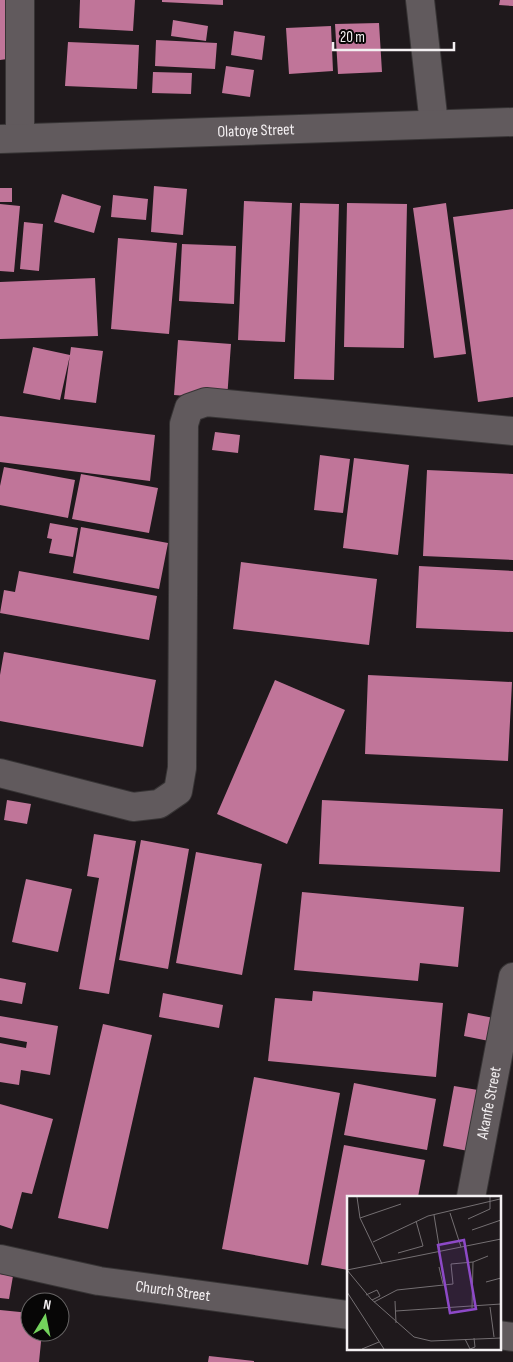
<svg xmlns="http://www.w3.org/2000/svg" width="513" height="1362" viewBox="0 0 513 1362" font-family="'Sofia Sans Condensed',sans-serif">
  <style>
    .building { fill: #c07599 }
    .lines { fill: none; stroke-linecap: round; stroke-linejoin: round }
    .street-casing { stroke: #373435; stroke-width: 30 }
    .street { stroke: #615a5d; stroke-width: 28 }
    .labels { text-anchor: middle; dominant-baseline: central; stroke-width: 5; stroke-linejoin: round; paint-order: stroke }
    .street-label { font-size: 16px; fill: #f4f0f2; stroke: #070606 }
    .inset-road { fill: none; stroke: #746f72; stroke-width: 1 }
    .view { fill: #8d49c7; fill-opacity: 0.15; stroke: #8d49c7; stroke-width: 2.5 }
    .inset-edge { fill: none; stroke: #f4f0f2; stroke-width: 2.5 }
  </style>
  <rect width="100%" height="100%" fill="#1f191c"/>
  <path class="building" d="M0 0H6L7 59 0 60Z
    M80 0H135L133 31 79 28Z
    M162 0H223V5L162 2Z
    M500 0H513V6L499 5Z
    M173 20 208 26 206 41 171 36Z
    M379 23 382 72 338 74 335 24Z
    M331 26 333 71 289 74 286 28Z
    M234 31 265 36 262 60 231 55Z
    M156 40 217 43 215 69 155 66Z
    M68 42 139 45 137 89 65 86Z
    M226 66 254 70 250 97 222 93Z
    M153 72 192 73 191 94 152 93Z
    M154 186 187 189 183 235 151 232Z
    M0 188H12V202H0Z
    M62 194 101 206 94 233 54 222Z
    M113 195 148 199 146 220 111 217Z
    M244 201 292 203 285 342 238 340Z
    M300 203 339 204 334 380 294 379Z
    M347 203 407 204 404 348 344 347Z
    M446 203 466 354 434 358 413 208Z
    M0 204 20 206 14 272 0 271Z
    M513 209V397L478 402 453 217Z
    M24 222 43 224 39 271 20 269Z
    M118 238 177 243 169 334 111 329Z
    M182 244 236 246 234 304 179 301Z
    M95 278 98 336 0 339V282Z
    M178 340 231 344 227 399 174 395Z
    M33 347 70 355 60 400 23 393Z
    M71 347 103 351 96 403 64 399Z
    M0 416 155 435 150 481 0 462Z
    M215 432 240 435 238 453 212 450Z
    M320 455 350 459 343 513 314 510Z
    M354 458 409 465 398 555 343 548Z
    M4 467 75 480 68 518 0 505V486Z
    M427 470 513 474V560L423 556Z
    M81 474 158 488 149 533 72 519Z
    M50 523 78 528 73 557 49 553 52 539 47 538Z
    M81 527 168 543 159 589 73 573Z
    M241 562 377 579 369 645 233 629Z
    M419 566 513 571V632L416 628Z
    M19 571 157 596 149 640 0 613 4 590 15 592Z
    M4 652 156 680 143 747 0 721V675Z
    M368 675 512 682 508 761 365 754Z
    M275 680 345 710 287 844 217 814Z
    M7 800 31 804 27 824 4 820Z
    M322 800 503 809 500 872 319 864Z
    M94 834 136 841 109 994 79 989 99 878 87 876Z
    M141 840 189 849 168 969 119 960Z
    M196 852 262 864 242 975 176 963Z
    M26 879 72 889 58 952 12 942Z
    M302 892 464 907 458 967 420 963 418 981 294 970Z
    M0 978 26 983 22 1004 0 1000Z
    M313 991 443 1003 436 1077 268 1061 275 998 312 1001Z
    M163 993 223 1005 219 1028 159 1017Z
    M468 1013 499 1019 494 1042 464 1036Z
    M0 1016 58 1026 50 1075 21 1070 19 1085 0 1082V1043L26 1048 27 1042 0 1037Z
    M103 1024 152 1035 108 1229 58 1218Z
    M254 1077 340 1093 308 1265 222 1249Z
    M354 1083 436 1099 427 1150 344 1135Z
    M454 1086 484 1091 473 1152 443 1146Z
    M0 1104 53 1119 32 1194 22 1192 12 1229 0 1225Z
    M344 1145 425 1160 418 1197H348V1270L321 1265Z
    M0 1274 13 1276 9 1299 0 1298Z
    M0 1310 30 1313V1332H42L39 1362H0Z
    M209 1356 254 1361V1362H208Z"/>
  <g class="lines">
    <defs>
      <g id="street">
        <path d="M420 0 434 124"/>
        <path d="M20 138V0"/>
        <path id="s1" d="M0 139 513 122"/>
        <path d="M0 773 133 807 159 804 178 791 182 768 184 424 189 408 206 402 513 431"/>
        <path id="s2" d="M471 1197 513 977"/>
        <path id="s3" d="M0 1259 99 1281 348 1315"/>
        <path d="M499 1335 513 1337"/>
      </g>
    </defs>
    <use href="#street" class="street-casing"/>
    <use href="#street" class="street"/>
  </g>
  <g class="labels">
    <g class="street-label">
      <text stroke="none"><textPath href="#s1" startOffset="256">Olatoye Street</textPath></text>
      <text stroke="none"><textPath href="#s2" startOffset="96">Akanfe Street</textPath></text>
      <text stroke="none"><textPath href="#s3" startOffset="176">Church Street</textPath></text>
    </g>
  </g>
  <g transform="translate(347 1196)">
    <rect width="154" height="154" fill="#1f191c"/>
    <path class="inset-road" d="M10 1 13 22 35 68M103 17 114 51M87 19 93 56M13 22 54 8M121 23 143 13V1M125 34 154 24M26 46 81 20 153 3M51 57 76 50 69 25M92 71 96 88M0 74 24 103 67 141 84 145 154 142M0 74 154 43M139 86 154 82M0 96 37 153M19 99 30 94 33 100 25 104M48 105 49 127M27 106 50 94 106 88 104 68 126 66 141 60M143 111 147 141M125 112 126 66M49 115 154 108M118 143 123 153 128 151 127 142M15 153 32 146"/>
    <path class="view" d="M117 44 129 113 103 117 91 49Z"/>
    <rect width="154" height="154" class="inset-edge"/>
  </g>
  <g transform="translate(45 1317) rotate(10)"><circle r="24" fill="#070606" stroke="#666464"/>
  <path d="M0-4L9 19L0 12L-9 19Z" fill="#73d25c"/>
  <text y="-8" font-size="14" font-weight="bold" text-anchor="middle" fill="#f4f0f2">N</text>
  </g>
  <path d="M333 42v8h121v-8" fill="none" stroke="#f4f0f2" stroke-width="2.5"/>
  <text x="340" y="42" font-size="15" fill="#f4f0f2" stroke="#070606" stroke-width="4" paint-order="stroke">20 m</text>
</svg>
